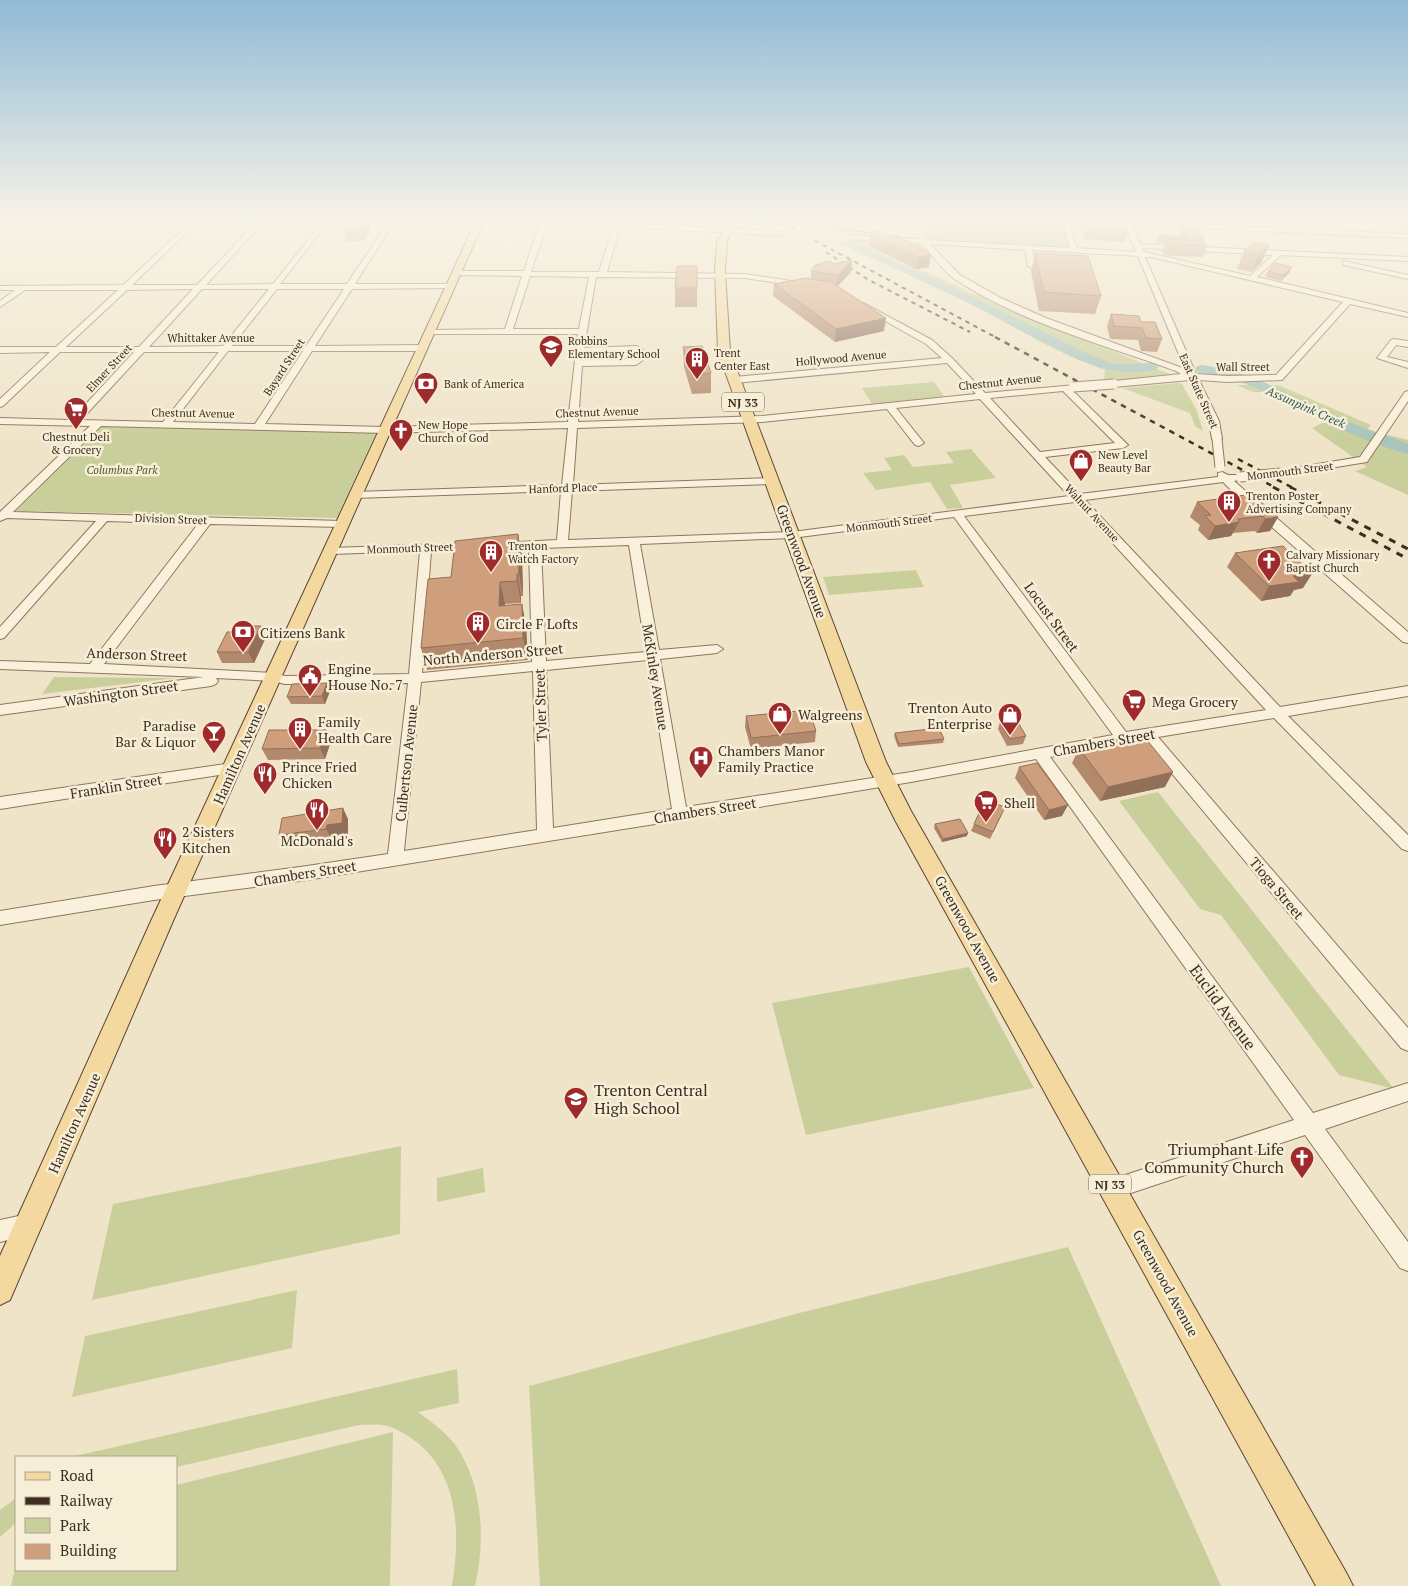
<svg xmlns="http://www.w3.org/2000/svg" width="1408" height="1586" viewBox="0 0 1408 1586" font-family="'PT Serif',serif">
  <style>
    .green { fill: #c9cf9b }
    .cemetery { fill: #bfc49a }
    .lines { fill: none; stroke-linecap: round; stroke-linejoin: round }
    .river { fill: #a9c4bc; fill-rule: evenodd }
    .minor-casing { stroke: #8d765c; stroke-width: 2 }
    .major-casing { stroke: #5b4430; stroke-width: 2 }
    .highway-casing { stroke: #5b4430; stroke-width: 2 }
    .minor { fill: #faf1dc; fill-rule: evenodd }
    .major { fill: #f3d9a0; fill-rule: evenodd }
    .highway { fill: #e0a458; fill-rule: evenodd }
    .tram { stroke: #3d2e20; stroke-width: 1 }
    .rail-far2 { stroke: #3d2e20; stroke-width: 2; stroke-dasharray: 4.5 4.5; stroke-linecap: butt }
    .rail-far1 { stroke: #3d2e20; stroke-width: 2.5; stroke-dasharray: 5.5 5.5; stroke-linecap: butt }
    .rail { stroke: #3d2e20; stroke-width: 3; stroke-dasharray: 7 7; stroke-linecap: butt }
    .minor-bridge-far1-casing { stroke: #8d765c; stroke-width: 8; stroke-linecap: butt }
    .minor-bridge-casing { stroke: #8d765c; stroke-width: 11; stroke-linecap: butt }
    .major-bridge-casing { stroke: #5b4430; stroke-width: 11; stroke-linecap: butt }
    .minor-bridge-far1 { stroke: #faf1dc; stroke-width: 8 }
    .minor-bridge { stroke: #faf1dc; stroke-width: 9 }
    .major-bridge { stroke: #f3d9a0; stroke-width: 10 }
    .wall { fill: #b2896c }
    .shaded-wall { fill: #916f58 }
    .building { fill: #cf9f7d; stroke: #916f58 }
    .labels { text-anchor: middle; dominant-baseline: central; stroke-width: 5; stroke-linejoin: round; paint-order: stroke }
    .far-street-label { font-size: 11px; fill: #3d2e20; stroke: #f7eed8 }
    .far-poi-label { font-size: 11px; fill: #3d2e20; stroke: #f7eed8; text-anchor: start }
    .far-park-label { font-size: 11px; font-style: italic; fill: #4d5a26; stroke: #f7eed8 }
    .shield { fill: #f7eed8; stroke: #756857; stroke-width: 1 }
    .shield-label { font-size: 12px; font-weight: bold; fill: #3d2e20 }
    .far-water-label { font-size: 12px; font-style: italic; fill: #2f5d5a; stroke: #f7eed8 }
    .street-label { font-size: 14px; fill: #3d2e20; stroke: #f7eed8 }
    .poi-label { font-size: 14px; fill: #3d2e20; stroke: #f7eed8; text-anchor: start }
    .near-street-label { font-size: 16px; fill: #3d2e20; stroke: #f7eed8 }
    .near-poi-label { font-size: 16px; fill: #3d2e20; stroke: #f7eed8; text-anchor: start }
  </style>
  <rect width="100%" height="100%" fill="#f0e4c8"/>
  <path class="green" d="M807 219H851L850 227 846 229 820 225Z
    M831 239 865 241 873 248 896 260 885 262Z
    M904 264 941 278 973 294H978L1024 315 1177 377 1111 383 1104 378 1105 369 1075 356 952 292 893 266Z
    M934 382 944 396 872 404 862 388Z
    M1179 383 1182 384 1196 409 1203 431 1195 426 1190 413 1122 388Z
    M1236 385H1278L1371 425 1367 430 1408 440V495L1355 471 1367 467 1312 428 1324 422 1265 392H1253Z
    M103 426 376 433 337 518 16 511Z
    M971 449 996 478 950 485 963 508 947 509 930 482 876 490 863 473 892 470 884 458 904 455 913 467 954 463 946 452Z
    M916 570 924 587 829 595 823 577Z
    M54 677 171 678H175L42 694Z
    M1158 792 1394 1089 1339 1075 1221 915 1200 909 1119 801Z
    M969 967 1034 1088 806 1135 772 1003Z
    M401 1146 400 1234 92 1300 113 1204Z
    M483 1168 485 1192 437 1202V1178Z
    M1068 1247 1221 1586H540L529 1386 799 1313Z
    M297 1290 292 1348 72 1397 85 1336Z
    M457 1369 459 1403 418 1412C430 1421 443 1430 453 1442 483 1481 486 1539 475 1586H452C460 1537 460 1479 419 1444 409 1436 396 1427 382 1425 375 1424 367 1425 359 1425L176 1467V1457H71Z
    M393 1432 390 1586H11L16 1564V1570H176V1485Z
    M16 1498V1523L0 1537V1510Z"/>
  <path class="cemetery" d="M926 219H1064L1073 248 932 240 929 237Z"/>
  <g class="lines">
    <path class="river" d="M830 219H840L847 239 967 294 1080 350 1108 362 1118 364 1152 363 1159 367C1151 376 1111 371 1100 368 1058 354 1019 329 980 309 934 286 886 265 838 243Z
      M1202 365C1250 371 1290 395 1333 415 1357 426 1383 434 1408 444V454C1351 439 1300 406 1246 384 1229 378 1214 376 1197 372L1195 369 1197 366Z"/>
    <defs>
      <path id="minor" d="M39 219H51L0 231V227Z
        M64 219H80L67 221Z
        M194 219H201L132 285H197L259 219H266L206 285 273 284 325 219H331L280 284H347L390 219H396L355 284H450L454 286 450 288 352 289 315 346 422 345 426 348 422 351H312L265 424 385 427 568 422 578 334H430L426 332 430 330 505 329 522 276 456 275 452 273 456 271H524L540 223 510 221 507 219 615 223 616 219H622L621 223 787 232 790 234 787 236 620 227 607 272 745 274 804 283 808 285 804 287 745 278 596 277 584 348 637 346 643 350V360L636 365 582 366 578 422 762 416 976 394 947 363 734 383 729 380 734 377 942 358 926 344 860 307 859 305 863 303 932 340 952 358 985 393 1076 385V389L1072 390 1128 445 1123 448 1045 457 1080 494 1218 477V473L1222 472 1228 475H1244L1245 477 1244 479 1234 481 1408 632V643L1403 642 1242 501 1223 482 1085 500 1280 707 1408 686V696L1288 716 1408 835V851L1402 849 1274 718 1158 737 1408 1028V1051L1401 1048 1144 740 1050 757 1313 1113 1408 1083V1101L1325 1129 1408 1242V1271L1400 1268 1305 1135 1113 1199 1106 1196 1103 1189 1106 1182 1113 1179 1294 1120 1036 759 911 782 680 820 300 881 154 900 0 925V911L154 886 300 867 388 854 408 683 285 684 273 681 216 678 218 681 216 684 211 686 0 715V705L204 677 0 669V661L90 664 198 524 107 521 4 638 0 639V627L96 521 7 518 0 521V512L90 426 0 424V418L71 420 134 352H60L3 406 0 407V399L50 352 0 353V347H56L118 290H25L0 307V301L15 290H0V286L123 285ZM547 223 613 227 599 272H531ZM530 276 589 277 579 329H513ZM193 289 139 347H66L127 290ZM202 289H269L223 346 149 347ZM277 289H344L306 346H232ZM228 351H303L255 424 173 422ZM144 352H219L163 422 81 420ZM635 352 634 359 583 360V353ZM1063 391 1115 443 1040 452 990 398ZM980 399 1069 496 792 532 568 540 572 491 771 484 776 481 771 478 573 485 577 428 762 422 887 409 915 445 919 446 924 443 896 408ZM101 426 385 433 568 428 562 485 355 492 350 495 355 498 561 491 557 540 500 543 494 546 500 549 529 548 532 662 422 673 431 551 478 548 480 546 478 544 474 543 331 548 325 551 331 554 420 551 409 674 285 676 273 673 104 664 210 524 342 527 348 524 342 521 13 512ZM1075 502 1266 710 1126 732 964 516ZM954 517 1113 735 911 772 686 807 660 659 717 653 723 649 717 645 659 650 640 544 792 538ZM629 545 646 652 546 661 541 548ZM648 660 672 809 553 828 546 670ZM533 671 537 830 404 851 421 682Z
        M911 219H918L924 226 926 240 1070 248 1061 219H1067L1077 248 1136 252 1123 219H1129L1130 221 1408 234V238L1132 225 1140 244 1408 257V261L1281 255 1257 277 1408 313V317L1350 304 1282 380 1227 382 1199 380 1219 421 1222 439 1217 442 1212 439 1209 421 1190 380 1114 387 1109 384 1114 381 1181 374 1176 371C1104 345 1020 322 956 280 943 271 932 255 922 244L847 239 844 237 847 235 919 239 918 226ZM930 244 1025 250 1028 266 1032 268 1036 266 1032 250 1138 256 1185 369 1046 318 1001 298 960 275ZM1142 248 1273 255 1250 276 1144 252ZM1145 257H1151L1343 302 1276 375 1227 376 1196 374Z
        M1343 261 1408 275V279L1343 265Z
        M1394 339 1408 341V347L1396 345 1387 357 1408 362V368L1377 358 1391 340Z
        M1408 391V401L1367 462 1281 476 1276 473 1281 470 1360 457 1405 392Z
        M232 763 237 764 239 768 237 772 232 773 0 809V797Z
        M28 1214 36 1217 39 1225 36 1233 0 1242V1220Z"/>
      <path id="major" d="M477 219H485L173 921 10 1300 0 1305V1256L151 921Z
        M751 219H772L737 229 729 235 727 241 725 271 730 352 886 762 911 811 1347 1574 1353 1586H1316L895 820 866 762 718 352 715 271 717 241 726 228Z"/>
      <path id="highway" d="M1385 219H1400L1408 222V228Z"/>
    </defs>
    <use href="#minor" class="minor-casing"/>
    <use href="#major" class="major-casing"/>
    <use href="#highway" class="highway-casing"/>
    <use href="#minor" class="minor"/>
    <use href="#major" class="major"/>
    <use href="#highway" class="highway"/>
    <path class="tram" d="M798 219 816 225 899 237"/>
    <path class="rail-far2" d="M775 219 997 338
      M826 252 867 279 970 332"/>
    <path class="rail-far1" d="M995 337 1276 488
      M1238 459 1293 488"/>
    <path class="rail" d="M1273 487 1408 559
      M1290 487 1408 549"/>
    <defs>
      <path id="minor-bridge-far1" d="M787 234 847 237"/>
      <path id="minor-bridge" d="M1073 387 1114 384
        M1217 439 1220 467
        M1240 477 1281 473"/>
      <path id="major-bridge" d="M769 222 785 219"/>
    </defs>
    <use href="#minor-bridge-far1" class="minor-bridge-far1-casing"/>
    <use href="#minor-bridge" class="minor-bridge-casing"/>
    <use href="#major-bridge" class="major-bridge-casing"/>
    <use href="#minor-bridge-far1" class="minor-bridge-far1"/>
    <use href="#minor-bridge" class="minor-bridge"/>
    <use href="#major-bridge" class="major-bridge"/>
  </g>
  <path class="wall" d="M1069 219H1123L1128 230 1124 242 1085 239 1079 224 1070 223Z
    M1140 219H1193L1192 221Z
    M368 223 370 232 363 241 346 242 344 233Z
    M1181 223 1204 239V241L1207 246 1203 257 1171 256 1165 255 1162 251 1165 243H1157L1156 241 1158 235 1183 236 1179 229Z
    M870 235 916 244 929 267 916 269 869 246Z
    M1269 245 1261 263 1251 272 1237 269 1244 251Z
    M1035 253 1101 296 1095 314 1039 311 1031 271Z
    M852 260 851 272 837 286 884 331 835 342 773 296 774 284 811 279V271L834 264Z
    M697 266V307H675V288Z
    M1268 271 1289 273 1281 281 1265 277Z
    M1111 314 1141 322 1162 339 1157 352 1141 351 1138 340 1110 339 1107 326Z
    M683 347 711 373V393L692 394 684 367Z
    M1197 502 1278 517 1270 531 1257 533 1255 531 1233 533 1231 536 1208 540 1198 530 1200 525 1190 517Z
    M518 534 522 556 523 596H521V603L505 604V606L522 604 526 626 528 660 427 670 421 648Z
    M1235 553 1303 588 1294 590 1290 596 1261 601 1227 567Z
    M266 637 254 663H222L217 652Z
    M327 683 330 691 325 704H291L287 697Z
    M746 716 816 731 815 742 751 749 745 727Z
    M1000 722 1026 736 1023 744 1007 746 998 729Z
    M326 730 331 741 325 759 268 760 262 749Z
    M895 733 944 739 943 743 898 747 894 736Z
    M1079 748 1165 787 1100 801 1072 763Z
    M1019 767 1062 816 1044 820 1015 778Z
    M1002 814 990 839 971 831 974 824Z
    M348 819V834L333 836 332 840 286 846 279 835Z
    M935 824 967 836 942 842 934 828Z"/>
  <path class="shaded-wall" d="M368 223 370 232 363 241 361 233Z
    M1269 245 1261 263 1251 272 1259 254Z
    M931 255 929 267 916 269 918 257Z
    M852 260 851 272 837 287 838 275Z
    M1292 267 1289 273 1281 281 1284 275Z
    M886 318 884 331 835 342 836 329Z
    M1278 517 1270 531 1257 533 1265 519Z
    M1239 522 1231 536 1208 540 1215 526Z
    M518 534 522 556 523 596 519 574Z
    M517 574 521 596V603L517 581Z
    M1312 574 1303 588 1294 590 1290 596 1261 601 1269 586 1293 576Z
    M500 582 505 604 504 628 499 606Z
    M522 604 526 626 528 660 523 638Z
    M261 626 266 637 254 663 248 652Z
    M327 683 330 691 325 704 322 696Z
    M326 730 331 741 325 759 320 748Z
    M1173 772 1165 787 1100 801 1108 787Z
    M1068 805 1062 816 1044 820 1049 810Z
    M343 808 348 819V834L333 836 332 840 326 829 327 825Z
    M968 833 967 836 942 842 943 839Z"/>
  <path class="building" d="M1085 219H1123L1128 230 1089 228Z
    M350 223H368L361 233H344Z
    M1181 223 1196 224 1204 239 1159 237 1158 235 1188 237Z
    M872 231H877L916 244 931 255 918 257 870 235Z
    M1166 239 1204 241 1207 246 1175 244 1169 243Z
    M1254 242 1269 245 1259 254 1244 251Z
    M1035 253 1088 256 1101 296 1044 292Z
    M852 260 838 275 811 271 815 265 830 261 834 264Z
    M1275 263 1292 267 1284 275 1268 271Z
    M677 266H697V288H675Z
    M806 278 831 282 886 318 836 329 774 284Z
    M1111 314 1139 316 1141 322H1155L1162 339 1146 338 1142 328 1114 326Z
    M702 346 711 373 692 374 683 347Z
    M1252 494 1278 517 1265 519 1263 516 1238 519 1239 522 1215 526 1205 516 1211 515 1197 502Z
    M518 534 519 574H517V581L500 582 499 606 522 604 523 638 421 648 428 579 451 577 455 541Z
    M1283 546 1312 574 1293 576 1299 582 1269 586 1235 553Z
    M243 626H261L248 652H217L227 632H240Z
    M327 683 322 696 287 697 292 684Z
    M809 710 816 731 751 738 746 716Z
    M1016 719 1026 736 1010 739 1000 722Z
    M939 728 944 739 899 744 895 733Z
    M269 730H326L320 748 262 749Z
    M1142 734 1173 772 1108 787 1079 748Z
    M1037 763 1068 805 1049 810 1019 767Z
    M985 800 1005 807 993 832 974 824Z
    M343 808 342 823 327 825 326 829 279 835 282 818Z
    M960 819 968 833 943 839 935 824Z"/>
  <linearGradient id="sky" x2="0" y2="1"><stop stop-color="#8fbad6"/><stop offset="0.5" stop-color="#f8f3e6"/><stop offset="1" stop-color="#f8f3e6" stop-opacity="0"/></linearGradient>
  <rect width="1408" height="441" fill="url(#sky)"/>
  <defs>
    <symbol id="school-pin" viewBox="-11 -11 22 30"><path d="M0 17L-7.5 6A9.5 9.5 0 1 1 7.5 6Z" fill="#9e2a2b" stroke="#f7eed8"/><path d="M0-5L7-2L0 1L-7-2ZM-4 1L0 2.5L4 1V4Q0 6-4 4Z" fill="#fff"/></symbol>
    <symbol id="building-pin" viewBox="-11 -11 22 30"><path d="M0 17L-7.5 6A9.5 9.5 0 1 1 7.5 6Z" fill="#9e2a2b" stroke="#f7eed8"/><path d="M-4-6H4V6H1V3H-1V6H-4ZM-2.5-4.3h1.7v1.8h-1.7ZM.8-4.3h1.7v1.8H.8ZM-2.5-1h1.7V.8h-1.7ZM.8-1h1.7V.8H.8Z" fill="#fff"/></symbol>
    <symbol id="bank-pin" viewBox="-11 -11 22 30"><path d="M0 17L-7.5 6A9.5 9.5 0 1 1 7.5 6Z" fill="#9e2a2b" stroke="#f7eed8"/><path d="M-6-4H6V4H-6ZM0-2.3a2.3 2.3 0 1 0 0 4.6a2.3 2.3 0 1 0 0-4.6Z" fill="#fff"/></symbol>
    <symbol id="supermarket-pin" viewBox="-11 -11 22 30"><path d="M0 17L-7.5 6A9.5 9.5 0 1 1 7.5 6Z" fill="#9e2a2b" stroke="#f7eed8"/><path d="M-6-5.5h2.5l.6 2H6L4.5 2H-2.5L-4.4-4H-6ZM-1.5 3.2a1.3 1.3 0 1 0 .1 0ZM3 3.2a1.3 1.3 0 1 0 .1 0Z" fill="#fff"/></symbol>
    <symbol id="church-pin" viewBox="-11 -11 22 30"><path d="M0 17L-7.5 6A9.5 9.5 0 1 1 7.5 6Z" fill="#9e2a2b" stroke="#f7eed8"/><path d="M-1.2-6h2.4v3.5h3.3v2.4h-3.3V6h-2.4V-.1h-3.3v-2.4h3.3Z" fill="#fff"/></symbol>
    <symbol id="shop-pin" viewBox="-11 -11 22 30"><path d="M0 17L-7.5 6A9.5 9.5 0 1 1 7.5 6Z" fill="#9e2a2b" stroke="#f7eed8"/><path d="M-5-2.5h2.3a2.7 3.5 0 0 1 5.4 0H5L5.5 6h-11ZM-1.5-2.5h3a1.5 2.3 0 0 0-3 0Z" fill="#fff"/></symbol>
    <symbol id="civic-pin" viewBox="-11 -11 22 30"><path d="M0 17L-7.5 6A9.5 9.5 0 1 1 7.5 6Z" fill="#9e2a2b" stroke="#f7eed8"/><path d="M-.6-6.5H3V-4.5H.6V-3L4-1V1h2V6H-6V1h2V-1L-.6-3ZM-1.2 2.5V6h2.4V2.5Z" fill="#fff"/></symbol>
    <symbol id="bar-pin" viewBox="-11 -11 22 30"><path d="M0 17L-7.5 6A9.5 9.5 0 1 1 7.5 6Z" fill="#9e2a2b" stroke="#f7eed8"/><path d="M-6-5H6L.8 .8V4.5H3.5V6h-7V4.5H-.8V.8Z" fill="#fff"/></symbol>
    <symbol id="hospital-pin" viewBox="-11 -11 22 30"><path d="M0 17L-7.5 6A9.5 9.5 0 1 1 7.5 6Z" fill="#9e2a2b" stroke="#f7eed8"/><path d="M-5-5h3v3.5h4V-5h3V5h-3V1.5h-4V5h-3Z" fill="#fff"/></symbol>
    <symbol id="restaurant-pin" viewBox="-11 -11 22 30"><path d="M0 17L-7.5 6A9.5 9.5 0 1 1 7.5 6Z" fill="#9e2a2b" stroke="#f7eed8"/><path d="M-5-6h1v4h1v-4h1v4h1v-4h1v5L-1.5 .5V6h-2V.5L-5-1ZM5-6V6H3V1.5H1.5Q1.5-4 5-6Z" fill="#fff"/></symbol>
  </defs>
  <g fill-rule="evenodd">
    <use href="#school-pin" x="537" y="333" width="28" height="38"/>
    <use href="#building-pin" x="683" y="345" width="28" height="38"/>
    <use href="#bank-pin" x="412" y="370" width="28" height="38"/>
    <use href="#supermarket-pin" x="62" y="395" width="28" height="38"/>
    <use href="#church-pin" x="387" y="417" width="28" height="38"/>
    <use href="#shop-pin" x="1067" y="447" width="28" height="38"/>
    <use href="#building-pin" x="1215" y="488" width="28" height="38"/>
    <use href="#building-pin" x="477" y="538" width="28" height="38"/>
    <use href="#church-pin" x="1255" y="547" width="28" height="38"/>
    <use href="#building-pin" x="464" y="609" width="28" height="38"/>
    <use href="#bank-pin" x="229" y="618" width="28" height="38"/>
    <use href="#civic-pin" x="296" y="662" width="28" height="38"/>
    <use href="#supermarket-pin" x="1120" y="687" width="28" height="38"/>
    <use href="#shop-pin" x="766" y="700" width="28" height="38"/>
    <use href="#shop-pin" x="996" y="701" width="28" height="38"/>
    <use href="#building-pin" x="286" y="715" width="28" height="38"/>
    <use href="#bar-pin" x="200" y="719" width="28" height="38"/>
    <use href="#hospital-pin" x="687" y="744" width="28" height="38"/>
    <use href="#restaurant-pin" x="251" y="760" width="28" height="38"/>
    <use href="#supermarket-pin" x="972" y="788" width="28" height="38"/>
    <use href="#restaurant-pin" x="303" y="796" width="28" height="38"/>
    <use href="#restaurant-pin" x="151" y="825" width="28" height="38"/>
    <use href="#school-pin" x="562" y="1085" width="28" height="38"/>
    <use href="#church-pin" x="1288" y="1144" width="28" height="38"/>
  </g>
  <g class="labels">
    <g class="far-street-label">
      <text x="211" y="338">Whittaker Avenue</text>
      <text transform="translate(841 358) rotate(-5)">Hollywood Avenue</text>
      <text transform="translate(284 367) rotate(-57)">Bayard Street</text>
      <text x="1243" y="367">Wall Street</text>
      <text transform="translate(109 368) rotate(-47)">Elmer Street</text>
      <text transform="translate(1000 382) rotate(-6)">Chestnut Avenue</text>
      <text transform="translate(1199 391) rotate(66)">East State Street</text>
      <text transform="translate(597 412) rotate(-2)">Chestnut Avenue</text>
      <text transform="translate(193 413) rotate(1)">Chestnut Avenue</text>
      <text transform="translate(1290 471) rotate(-7)">Monmouth Street</text>
      <text transform="translate(563 488) rotate(-2)">Hanford Place</text>
      <text transform="translate(1092 513) rotate(47)">Walnut Avenue</text>
      <text transform="translate(171 519) rotate(2)">Division Street</text>
      <text transform="translate(889 523) rotate(-7)">Monmouth Street</text>
      <text transform="translate(410 548) rotate(-2)">Monmouth Street</text>
    </g>
    <g class="far-poi-label">
      <text x="568" y="341">Robbins<tspan x="568" dy="13">Elementary School</tspan></text>
      <text x="714" y="353">Trent<tspan x="714" dy="13">Center East</tspan></text>
      <text x="444" y="384">Bank of America</text>
      <text x="418" y="425">New Hope<tspan x="418" dy="13">Church of God</tspan></text>
      <text x="76" y="437" text-anchor="middle">Chestnut Deli<tspan x="76" dy="13">&amp; Grocery</tspan></text>
      <text x="1098" y="455">New Level<tspan x="1098" dy="13">Beauty Bar</tspan></text>
      <text x="1246" y="496">Trenton Poster<tspan x="1246" dy="13">Advertising Company</tspan></text>
      <text x="508" y="546">Trenton<tspan x="508" dy="13">Watch Factory</tspan></text>
      <text x="1286" y="555">Calvary Missionary<tspan x="1286" dy="13">Baptist Church</tspan></text>
    </g>
    <g class="far-park-label">
      <text x="122" y="470">Columbus Park</text>
    </g>
    <g class="shield">
      <rect x="722" y="392.5" width="42" height="19" rx="4"/>
      <rect x="1089" y="1174.5" width="42" height="19" rx="4"/>
    </g>
    <g class="shield-label">
      <text x="743" y="402">NJ 33</text>
      <text x="1110" y="1184">NJ 33</text>
    </g>
    <g class="far-water-label">
      <text transform="translate(1306 407) rotate(24)">Assunpink Creek</text>
    </g>
    <g class="street-label">
      <text transform="translate(802 561) rotate(70)">Greenwood Avenue</text>
      <text transform="translate(1052 617) rotate(54)">Locust Street</text>
      <text transform="translate(137 654) rotate(2)">Anderson Street</text>
      <text transform="translate(493 654) rotate(-5)">North Anderson Street</text>
      <text transform="translate(656 677) rotate(81)">McKinley Avenue</text>
      <text transform="translate(121 693) rotate(-8)">Washington Street</text>
      <text transform="translate(540 705) rotate(-92)">Tyler Street</text>
      <text transform="translate(1104 742) rotate(-10)">Chambers Street</text>
      <text transform="translate(239 754) rotate(-66)">Hamilton Avenue</text>
      <text transform="translate(406 763) rotate(-84)">Culbertson Avenue</text>
      <text transform="translate(116 786) rotate(-9)">Franklin Street</text>
      <text transform="translate(705 810) rotate(-9)">Chambers Street</text>
      <text transform="translate(305 873) rotate(-9)">Chambers Street</text>
      <text transform="translate(1277 888) rotate(50)">Tioga Street</text>
      <text transform="translate(968 929) rotate(61)">Greenwood Avenue</text>
      <text transform="translate(74 1123) rotate(-66)">Hamilton Avenue</text>
      <text transform="translate(1166 1283) rotate(61)">Greenwood Avenue</text>
    </g>
    <g class="poi-label">
      <text x="496" y="623">Circle F Lofts</text>
      <text x="260" y="632">Citizens Bank</text>
      <text x="328" y="668">Engine<tspan x="328" dy="16">House No. 7</tspan></text>
      <text x="1152" y="701">Mega Grocery</text>
      <text x="992" y="707" text-anchor="end">Trenton Auto<tspan x="992" dy="16">Enterprise</tspan></text>
      <text x="798" y="714">Walgreens</text>
      <text x="318" y="721">Family<tspan x="318" dy="16">Health Care</tspan></text>
      <text x="196" y="725" text-anchor="end">Paradise<tspan x="196" dy="16">Bar &amp; Liquor</tspan></text>
      <text x="718" y="750">Chambers Manor<tspan x="718" dy="16">Family Practice</tspan></text>
      <text x="282" y="766">Prince Fried<tspan x="282" dy="16">Chicken</tspan></text>
      <text x="1004" y="802">Shell</text>
      <text x="182" y="831">2 Sisters<tspan x="182" dy="16">Kitchen</tspan></text>
      <text x="317" y="840" text-anchor="middle">McDonald's</text>
    </g>
    <g class="near-street-label">
      <text transform="translate(1223 1007) rotate(54)">Euclid Avenue</text>
    </g>
    <g class="near-poi-label">
      <text x="594" y="1090">Trenton Central<tspan x="594" dy="18">High School</tspan></text>
      <text x="1284" y="1149" text-anchor="end">Triumphant Life<tspan x="1284" dy="18">Community Church</tspan></text>
    </g>
  </g>
  <rect x="15" y="1456" width="162" height="115" fill="#f7eed8" stroke="#ada18e"/>
  <rect x="25" y="1472" width="25" height="8" fill="#f3d9a0" stroke="#ada18e"/>
  <text x="60" y="1481" font-size="15" fill="#3d2e20">Road</text>
  <rect x="25" y="1497" width="25" height="8" fill="#3d2e20" stroke="#ada18e"/>
  <text x="60" y="1506" font-size="15" fill="#3d2e20">Railway</text>
  <rect x="25" y="1518" width="25" height="15" fill="#c9cf9b" stroke="#ada18e"/>
  <text x="60" y="1531" font-size="15" fill="#3d2e20">Park</text>
  <rect x="25" y="1544" width="25" height="15" fill="#cf9f7d" stroke="#ada18e"/>
  <text x="60" y="1556" font-size="15" fill="#3d2e20">Building</text>
</svg>
